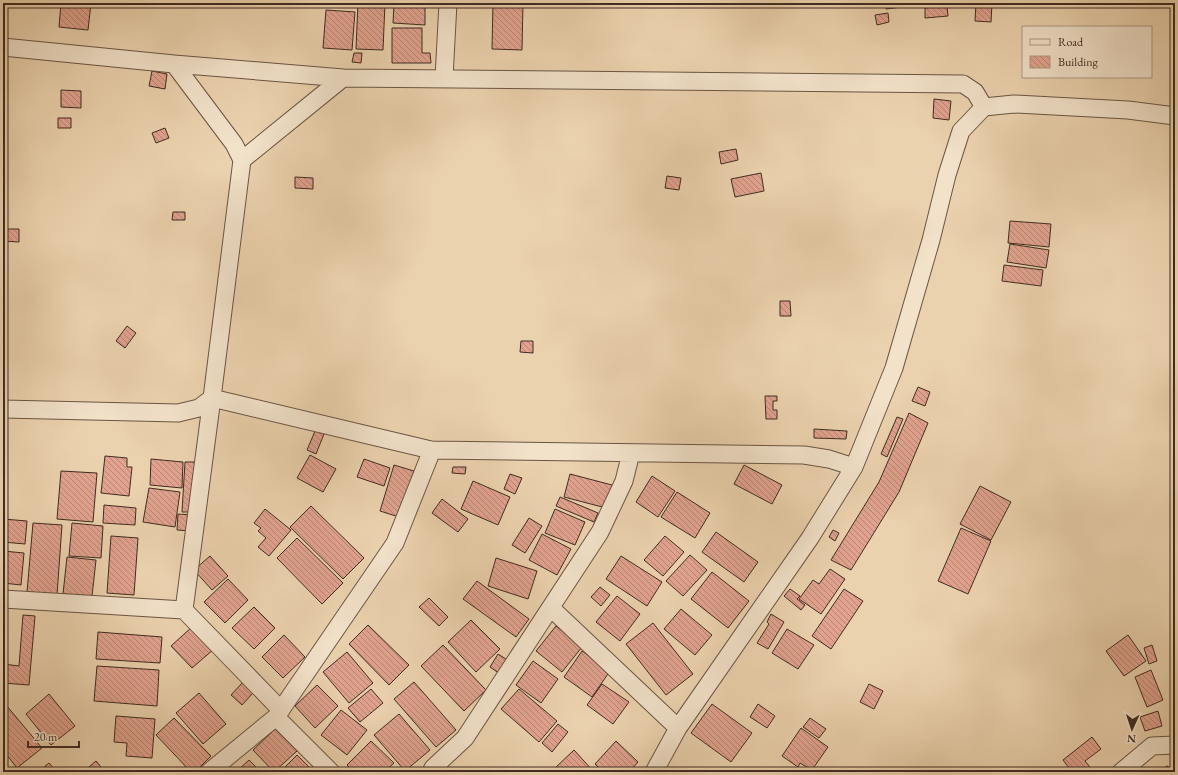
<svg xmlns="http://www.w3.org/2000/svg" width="1178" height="775" viewBox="0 0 1178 775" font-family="'EB Garamond',serif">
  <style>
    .building { fill: url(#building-back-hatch); stroke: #402b21 }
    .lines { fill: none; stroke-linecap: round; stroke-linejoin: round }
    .minor-casing { stroke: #6b5544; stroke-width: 19 }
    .minor { stroke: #f2e2ca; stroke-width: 17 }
  </style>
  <defs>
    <pattern id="building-back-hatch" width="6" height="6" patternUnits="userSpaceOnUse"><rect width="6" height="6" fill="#e1a38f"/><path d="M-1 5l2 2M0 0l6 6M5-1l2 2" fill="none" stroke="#b88574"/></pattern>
  </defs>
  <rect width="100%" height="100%" fill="#ebd2ae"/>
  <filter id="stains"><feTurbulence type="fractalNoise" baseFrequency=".005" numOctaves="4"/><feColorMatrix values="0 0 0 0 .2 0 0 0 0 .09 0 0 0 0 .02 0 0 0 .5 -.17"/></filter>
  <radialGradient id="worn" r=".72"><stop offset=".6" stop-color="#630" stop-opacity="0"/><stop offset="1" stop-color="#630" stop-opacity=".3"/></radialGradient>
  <path class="building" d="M61 3H91L88 30 59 27Z
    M124 3H153V6Z
    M358 3H385L383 50 356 49Z
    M394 3H425V25L393 23Z
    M493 3H523L522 50 492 49Z
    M885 3H934L886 9Z
    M976 3H992L991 22 975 21Z
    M997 3H1029L997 6Z
    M947 6 948 16 925 18V8Z
    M326 10 355 12 352 50 323 48Z
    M888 13 889 22 877 25 875 15Z
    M392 28H422V53H430L431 63H392Z
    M354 53H362L361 63 352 62Z
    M152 71 167 74 165 89 149 86Z
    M61 90 81 91V108L61 107Z
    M934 99 951 101 949 120 933 118Z
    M58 118H71V128H58Z
    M165 128 169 138 156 143 152 133Z
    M736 149 738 160 721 164 719 152Z
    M761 173 764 191 735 197 731 179Z
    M667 176 681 178 679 190 665 188Z
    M295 177 313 178V189L295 188Z
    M173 212H185V220H172Z
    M1010 221 1051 224 1049 247 1008 243Z
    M3 229H19V242L3 241Z
    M1010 244 1049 250 1046 268 1007 262Z
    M1004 265 1043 270 1041 286 1002 281Z
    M780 301H790L791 316H780Z
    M127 326 136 333 125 348 116 341Z
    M521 341H533V353L520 352Z
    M918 387 930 392 925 406 912 401Z
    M765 396H777V401H773V410H777V419H766Z
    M909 413 928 423 899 492 851 570 831 560 879 482Z
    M897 417 903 419 887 457 881 454Z
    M814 429 847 431 846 439 814 438Z
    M315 431 324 434 316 454 307 450Z
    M310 455 336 469 323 492 297 478Z
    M105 456 127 458V467H132L129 496 101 493Z
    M151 459 183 462 182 488 150 485Z
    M364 459 390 468 384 486 357 477Z
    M185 462H195L192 512H182Z
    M394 465 414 471 399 517 380 511Z
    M744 465 782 485 772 504 734 484Z
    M453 467H466L465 474 452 473Z
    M61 471 97 473 93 522 57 519Z
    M510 474 522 478 515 494 504 489Z
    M570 474 612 485 606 508 564 497Z
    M652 476 675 491 658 517 636 502Z
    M473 481 510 497 498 525 461 509Z
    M980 486 1011 502 991 540 960 524Z
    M149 488 180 492 175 527 143 522Z
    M677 492 710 513 695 538 661 517Z
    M560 497 598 513 594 522 556 506Z
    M442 499 468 519 458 532 432 513Z
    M104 505 136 508 135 525 103 523Z
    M311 506 364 558 343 579 290 527Z
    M265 509 291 530 269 556 258 547 266 538 258 531 261 528 254 523Z
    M555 509 585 522 575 545 545 533Z
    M178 514 193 515 191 531 177 530Z
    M529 518 542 526 525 553 512 545Z
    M3 519 27 521 25 544 3 542Z
    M33 523 62 525 57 595 27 592Z
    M72 523 103 526 101 558 69 556Z
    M961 528 991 541 968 594 938 581Z
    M833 530 839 533 835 541 829 537Z
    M716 532 758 562 744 582 702 552Z
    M542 534 571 549 557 575 529 560Z
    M111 536 138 538 134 595 107 593Z
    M665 536 684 552 663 576 644 560Z
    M297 538 343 583 322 604 277 558Z
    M3 551 24 553 21 585 3 583Z
    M690 555 707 570 683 596 666 581Z
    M210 556 228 576 212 590 194 570Z
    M621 556 662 582 647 606 606 579Z
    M67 557 96 560 92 596 63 594Z
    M496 558 537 571 528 599 488 586Z
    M830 569 845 579 821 614 799 599 813 580 819 584Z
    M712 572 749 601 728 628 691 599Z
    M228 579 248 600 225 623 204 602Z
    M477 581 529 619 516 637 463 599Z
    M600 587 610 595 601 606 591 597Z
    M790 589 800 596 797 599 805 605 801 610 784 596Z
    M844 589 863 601 831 649 812 636Z
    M617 596 640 614 620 641 596 622Z
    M429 598 448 617 439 626 419 607Z
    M254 607 275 628 254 649 232 628Z
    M681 609 712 635 695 655 664 629Z
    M771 614 784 622 768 649 757 643 769 624 767 622Z
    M23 615 35 616 29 685 3 683V664L19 666Z
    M471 620 500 649 476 672 448 642Z
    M653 623 693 674 666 695 626 644Z
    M368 625 409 665 389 685 349 644Z
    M193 626 214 649 192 668 171 646Z
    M556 626 582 647 562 672 536 651Z
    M787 629 814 645 798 669 772 653Z
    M98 632 162 637 160 663 96 659Z
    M284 635 305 657 283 678 262 657Z
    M1128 635 1146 661 1124 676 1106 651Z
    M443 645 486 690 464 711 421 666Z
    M1152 645 1157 661 1149 664 1144 648Z
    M582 651 610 671 592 697 564 677Z
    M347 652 373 683 349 703 323 672Z
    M498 654 509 661 500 674 490 667Z
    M533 661 558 679 541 703 516 685Z
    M97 666 159 670 157 706 94 701Z
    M1151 670 1163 700 1147 707 1135 677Z
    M243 682 254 692 242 705 231 695Z
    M414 682 456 730 436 747 394 699Z
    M602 684 629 702 613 724 587 705Z
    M869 684 883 691 874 709 860 702Z
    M317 685 338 706 315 728 295 706Z
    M371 689 383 703 360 722 348 708Z
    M519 689 557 721 539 742 501 709Z
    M199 693 226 724 203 744 176 713Z
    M49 694 75 726 51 745 26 714Z
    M712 704 752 733 731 762 691 733Z
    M758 704 775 716 767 728 750 717Z
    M6 705 42 748 17 768 3 750V707Z
    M341 710 367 730 347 755 321 735Z
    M1158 711 1162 726 1145 731 1140 717Z
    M399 714 430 750 405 771 374 735Z
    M116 716 155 719 152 758 126 756 127 743 114 742Z
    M174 718 211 756 195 772H191L156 735Z
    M810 718 826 729 819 738 803 727Z
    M558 724 568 732 552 752 542 743Z
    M801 728 828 747 812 770 800 763 798 767 782 756Z
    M275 729 297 751 274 772 253 750Z
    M1092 737 1101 749 1085 761 1094 772H1072L1063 760Z
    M371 741 394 763 384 772H354L347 765Z
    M616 741 638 762 629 772H603L595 764Z
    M574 750 594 772H556L554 769Z
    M297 755 314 772H280Z
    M249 760 261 772H239L237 771Z
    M96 761 105 772H83Z
    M49 763 57 772H38Z
    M1168 766 1170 772H1153Z"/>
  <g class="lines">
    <defs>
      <path id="minor" d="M3 47 174 64 234 144 242 160 212 398 431 450 804 455 829 459 854 467
        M174 64 343 78 963 84 975 92 984 107
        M444 78 448 3
        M242 160 343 78
        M3 409 178 413 199 408 212 398 184 610 281 710
        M3 599 184 610
        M551 608 678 728
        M276 717 331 772
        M209 772 276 717 395 543 432 450
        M431 772 433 768 465 738 600 532 624 481 631 453
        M654 772 678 728 810 538 854 467 894 368 931 240 947 175 961 131 984 107 1014 104 1128 110 1175 116
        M1121 772 1152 746 1175 745"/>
    </defs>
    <use href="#minor" class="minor-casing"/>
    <use href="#minor" class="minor"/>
  </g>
  <rect width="1178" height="775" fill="none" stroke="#ebd2ae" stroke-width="16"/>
  <rect x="4" y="4" width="1170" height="767" fill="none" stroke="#402b21" stroke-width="2"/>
  <rect x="8" y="8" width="1162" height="759" fill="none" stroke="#402b21"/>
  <rect x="1022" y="26" width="130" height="52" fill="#f2e2ca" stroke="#ab9986"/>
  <rect x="1030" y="39" width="20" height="6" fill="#f2e2ca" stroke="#ab9986"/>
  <text x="1058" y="46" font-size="12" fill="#402b21">Road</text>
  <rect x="1030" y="56" width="20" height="12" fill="url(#building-back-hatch)" stroke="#ab9986"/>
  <text x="1058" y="66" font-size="12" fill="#402b21">Building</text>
  <g transform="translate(1132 729) rotate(183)" stroke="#f2e2ca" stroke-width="3" paint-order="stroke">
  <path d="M0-3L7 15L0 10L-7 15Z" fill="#402b21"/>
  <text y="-6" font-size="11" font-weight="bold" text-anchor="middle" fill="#402b21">N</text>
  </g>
  <path d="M28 741v6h51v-6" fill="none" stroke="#402b21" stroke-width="2"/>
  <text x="34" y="741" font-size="12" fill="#402b21" stroke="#f2e2ca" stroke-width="3" paint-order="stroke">20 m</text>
  <rect width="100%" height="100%" filter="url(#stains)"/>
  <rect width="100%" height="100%" fill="url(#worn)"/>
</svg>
